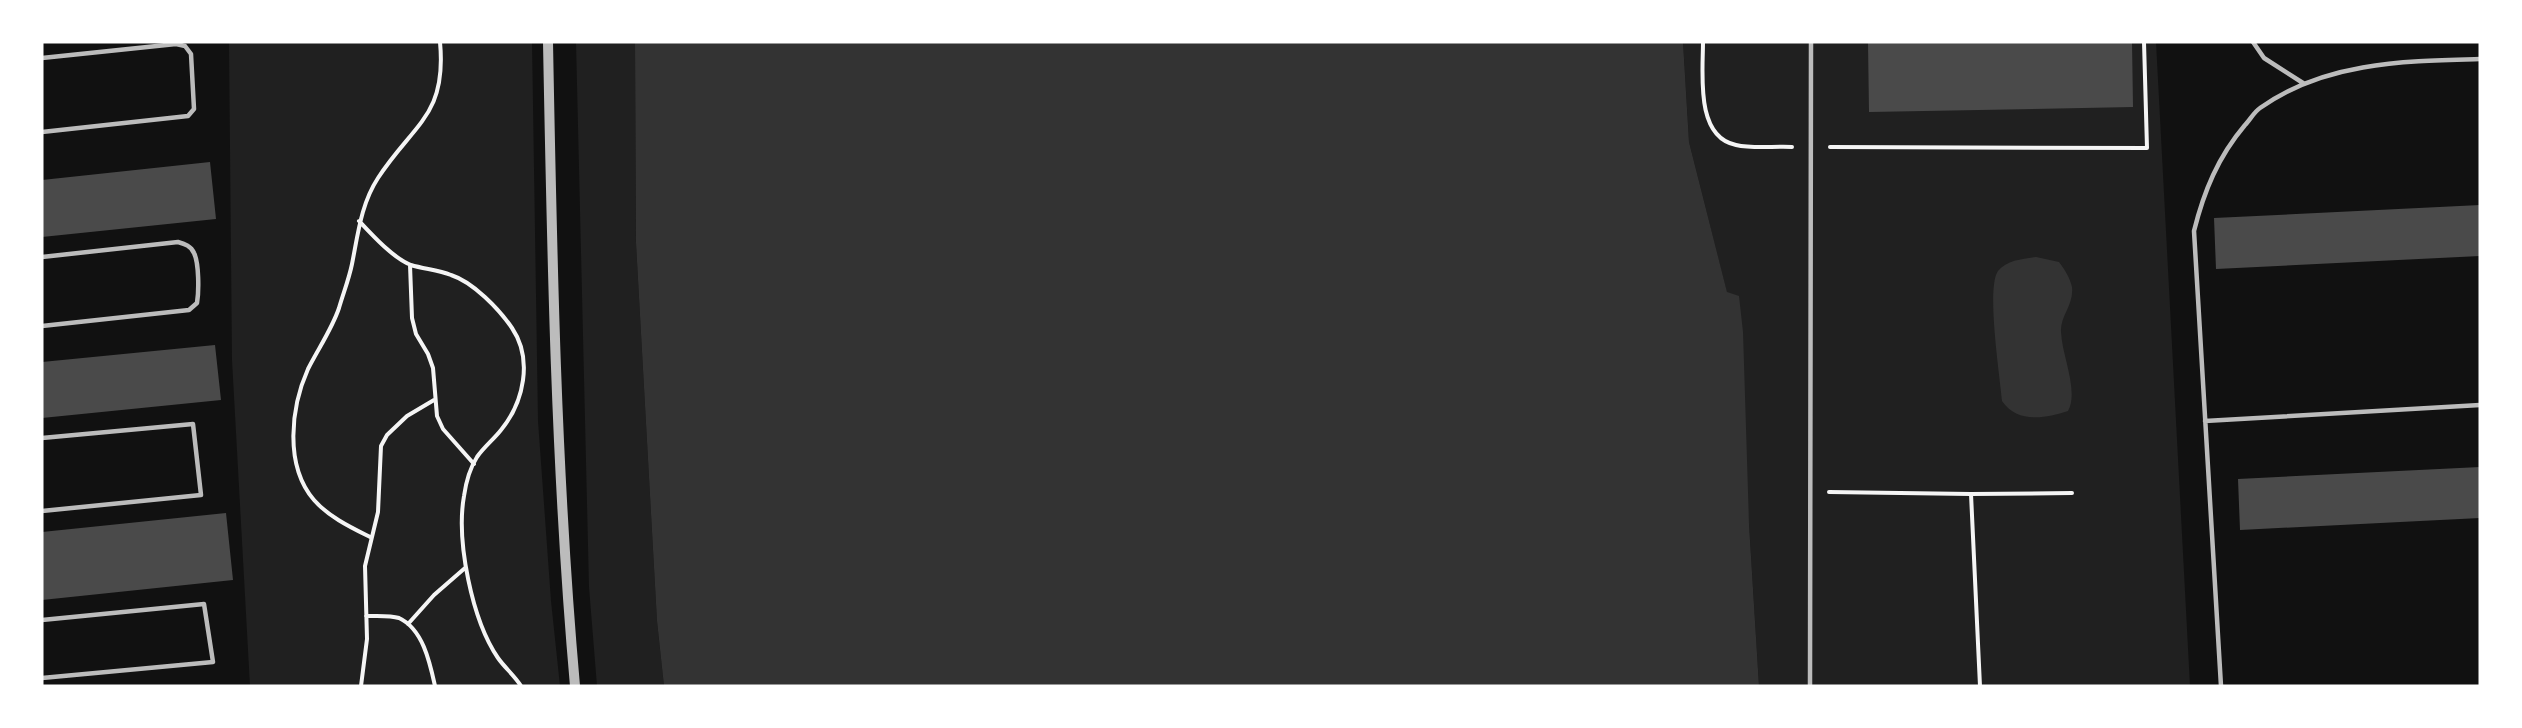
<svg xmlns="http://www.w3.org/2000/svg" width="2522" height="728" viewBox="0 0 2522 728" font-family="'DM Sans',sans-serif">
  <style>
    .green { fill: #202020 }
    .water { fill: #333 }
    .building { fill: #4a4a4a }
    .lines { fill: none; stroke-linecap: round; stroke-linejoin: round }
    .path { stroke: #f5f5f5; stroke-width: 4 }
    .service { stroke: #bcbcbc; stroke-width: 4.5 }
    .tertiary { stroke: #bcbcbc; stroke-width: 10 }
  </style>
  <rect width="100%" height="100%" fill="#111"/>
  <path class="green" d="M229 42H532L538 421 551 601 560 686H250L232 360Z
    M576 42H635L636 243 657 621 664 686H597L589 587Z
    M1683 42H2156L2190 686H1759L1749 524 1727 293 1689 142Z"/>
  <path class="water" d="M635 42H1683L1689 142 1727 292 1739 296 1743 332 1749 524 1759 686H664L657 621 636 243Z
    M2036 257 2059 262C2065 270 2070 278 2072 287 2074 305 2060 316 2061 332 2062 356 2079 391 2068 411 2044 419 2017 423 2002 401 2000 376 1986 288 1998 271 2007 260 2023 259 2036 257Z"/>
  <path class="building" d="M1868 42H2132L2133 107 1869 112Z
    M210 162 216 219 42 237V180Z
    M2480 205V256L2216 269 2214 218Z
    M215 345 221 400 42 418V362Z
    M2480 467V518L2240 530 2238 479Z
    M226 513 233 580 42 600V532Z"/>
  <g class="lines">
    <path class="path" d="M1703 42C1703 73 1695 137 1736 145 1753 149 1774 146 1792 147
      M1830 147 2147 148 2144 42
      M359 221C372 235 393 258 411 265 424 269 438 270 451 275 473 282 499 309 512 328 533 359 524 402 501 430 494 439 484 447 477 457 470 468 466 482 464 496 456 541 472 620 498 658 505 668 515 676 521 686
      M410 265 412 318 416 334 428 354 433 368 437 416 443 429 474 464
      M1829 492 1971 494 1980 686
      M1971 494 2072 493
      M370 537C350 527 329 517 314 500 284 465 291 407 308 369 318 349 332 329 339 308 343 294 349 279 352 264 358 234 361 204 378 178 413 124 447 116 440 42
      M366 616C376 616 390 615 399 618 423 629 430 663 435 686
      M408 624 434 595 465 568
      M361 686 367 639 365 566 378 512 381 446 387 435 407 416 434 400"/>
    <path class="service" d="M2253 42 2264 58 2303 83
      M42 58 176 44 185 46 191 54 194 109 188 116 42 132
      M42 257 178 242C185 244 191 246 194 253 199 263 199 291 197 303L189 310 42 326
      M2205 421 2480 405
      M42 438 193 424 201 495 42 511
      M42 620 204 604 213 662 42 678
      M1810 686 1811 42
      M2221 686 2194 231C2204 191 2218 157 2245 125 2250 120 2254 112 2260 108 2324 62 2404 61 2480 59"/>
    <path class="tertiary" d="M548 42C552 257 556 472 575 686"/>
  </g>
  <rect width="2522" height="728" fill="none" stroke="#ffffff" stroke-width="87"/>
</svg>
